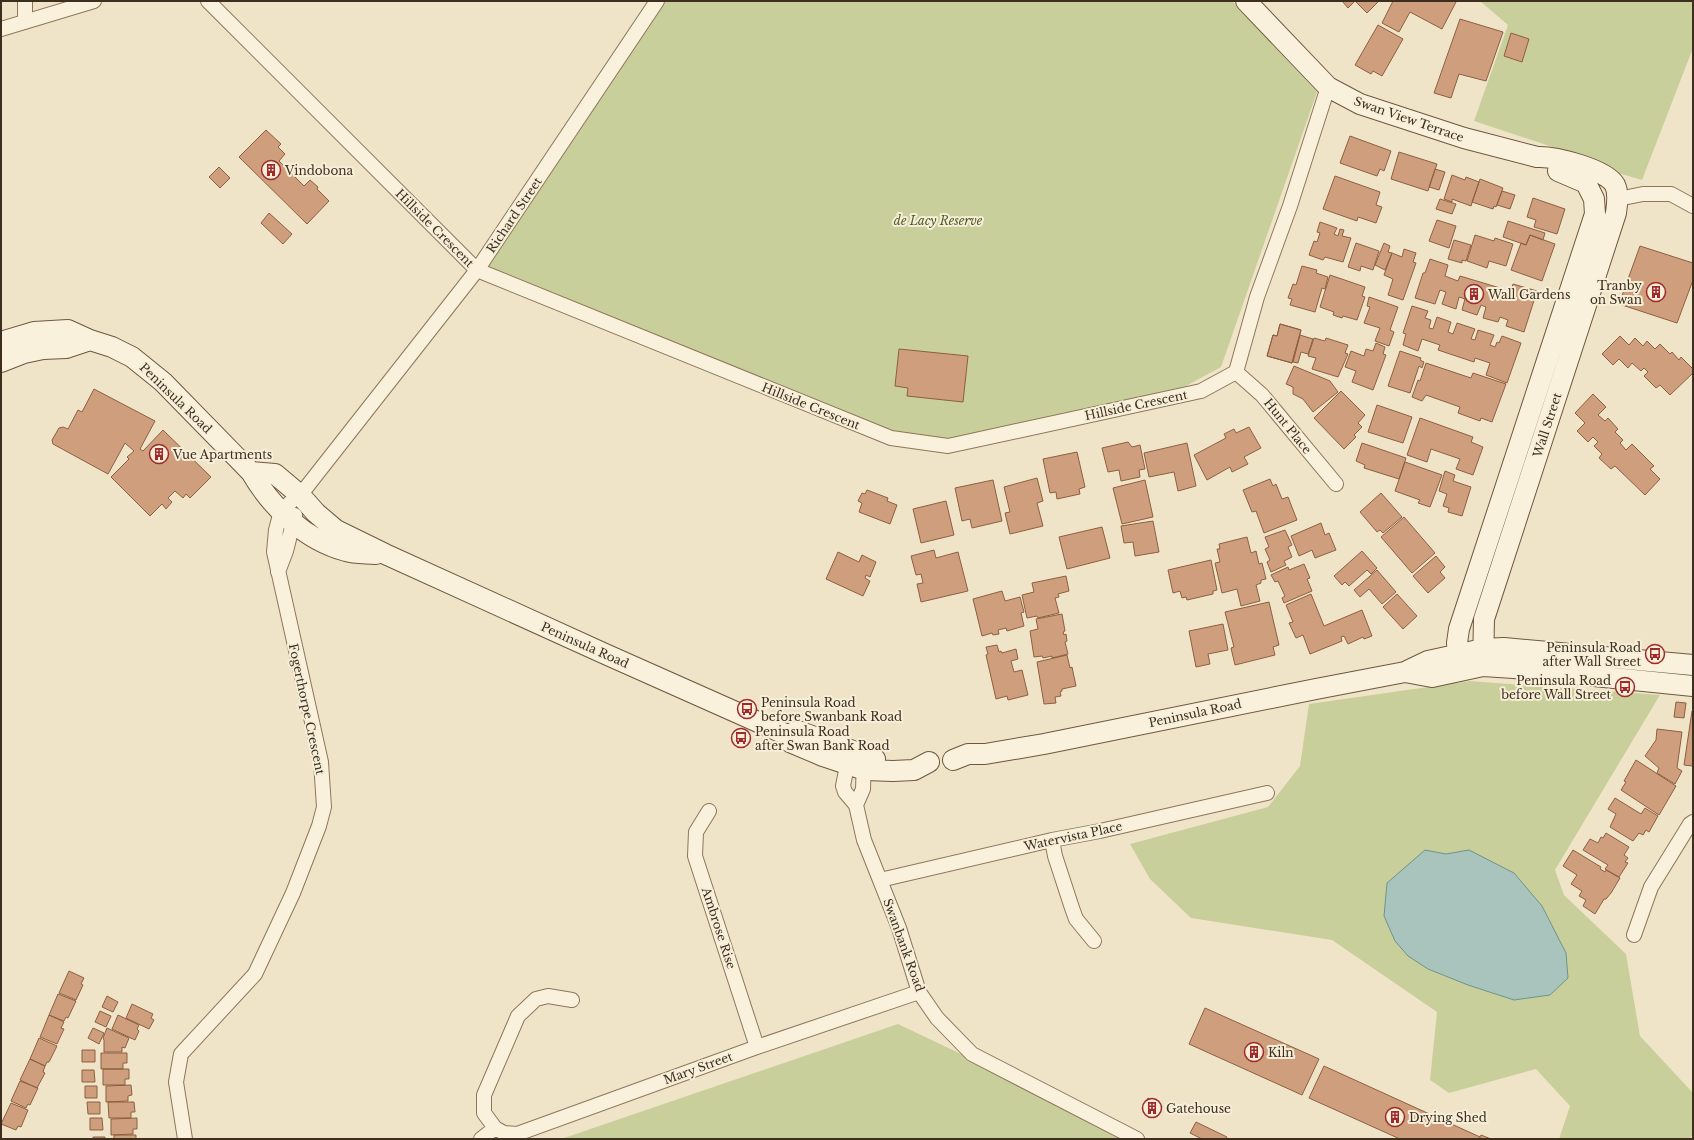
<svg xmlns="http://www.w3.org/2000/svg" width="1694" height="1140" viewBox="0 0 1694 1140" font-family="'Libre Baskerville',serif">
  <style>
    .green { fill: #c9cf9b }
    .water { fill: #a9c4bc; stroke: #6f938a }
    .building { fill: #cf9f7d; stroke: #8d5f41 }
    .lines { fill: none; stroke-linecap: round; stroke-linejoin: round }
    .street-casing { stroke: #8d765c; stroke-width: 16 }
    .secondary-casing { stroke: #6f573f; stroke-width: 22 }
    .street { stroke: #faf1dc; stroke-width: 14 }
    .secondary { stroke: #faf1dc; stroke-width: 20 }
    .labels { text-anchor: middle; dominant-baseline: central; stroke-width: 4; stroke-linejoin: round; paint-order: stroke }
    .street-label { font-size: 12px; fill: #3d2e20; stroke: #f7eed8 }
    .poi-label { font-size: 12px; fill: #3d2e20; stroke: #f7eed8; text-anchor: start }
    .park-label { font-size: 12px; font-style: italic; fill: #4d5a26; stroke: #f7eed8 }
  </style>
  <rect width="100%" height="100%" fill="#f0e4c8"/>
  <path class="green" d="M657 1H1232L1317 92 1221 367 1186 386 948 443 920 442 477 270Z
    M1480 1H1693V48L1642 180 1618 173 1607 165 1595 161 1474 121 1508 25Z
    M1470 681 1660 695 1555 870 1564 895 1626 954 1640 1036 1693 1093V1134L1690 1139H1559L1570 1106 1536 1069 1449 1093 1430 1080 1437 1012 1332 940 1191 918 1150 879 1130 844 1268 807 1300 766 1309 704Z
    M898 1024 982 1064 1119 1139H561Z"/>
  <path class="water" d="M1425 850 1446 854 1469 850 1514 873 1542 906 1566 953 1568 978 1550 995 1514 1000 1468 985 1428 969 1408 956 1395 941 1384 916 1387 883Z"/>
  <path class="building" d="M1342 1H1355L1348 8Z
    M1355 1H1379L1367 13Z
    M1393 1H1455L1456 2 1442 29 1410 12 1399 32 1382 23Z
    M1460 19 1503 32 1486 81 1459 74 1451 98 1434 93Z
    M1378 25 1403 39 1382 76 1373 71 1371 74 1355 65Z
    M1511 33 1529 39 1522 62 1504 56Z
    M266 130 281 144 278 147 285 154 279 161 304 186 310 180 318 187 317 189 329 201 307 224 239 157Z
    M1350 136 1391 151 1384 171 1380 169 1377 176 1340 163Z
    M1399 152 1437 164 1428 191 1391 179Z
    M219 167 230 178 220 188 209 177Z
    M1435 169 1445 172 1439 190 1429 187Z
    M1452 175 1465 180 1466 177 1479 182 1471 206 1452 199V202L1444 199Z
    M1335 176 1380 192 1376 205 1382 207 1376 223 1358 217 1357 221 1323 209Z
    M1480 179 1503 188 1496 207 1494 206 1493 209 1472 202Z
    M1502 191 1515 195 1510 209 1497 205Z
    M1533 198 1565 209 1557 234 1534 227 1536 220 1527 217Z
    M1440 199 1456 204 1452 214 1436 209Z
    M269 213 292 234 283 244 261 223Z
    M1437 220 1456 226 1449 248 1429 241Z
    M1508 221 1545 233 1543 240 1530 235 1526 245 1503 237Z
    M1320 222 1337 228 1334 234 1338 236 1340 229 1344 230 1342 236 1351 238 1343 262 1325 257 1323 260 1309 255 1314 241 1317 242 1320 233 1317 232Z
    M1475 235 1494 241 1495 238 1513 244 1506 266 1489 261 1487 268 1467 261Z
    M1530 235 1555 244 1542 281 1511 270 1521 243 1526 245Z
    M1454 240 1471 245 1466 261 1462 260V263L1448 259Z
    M1356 243 1379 251 1373 270 1361 266 1360 271 1348 267Z
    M1384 243 1390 246 1388 252 1392 253 1385 270 1375 265Z
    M1640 246 1693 263V280L1677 323 1619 304Z
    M1404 249 1416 253 1413 262 1416 263 1403 300 1388 295 1393 279 1384 275 1392 253 1402 257Z
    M1430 259 1448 265 1445 276 1458 281 1460 276 1500 288 1498 292 1509 296 1513 284 1537 291 1524 332 1506 326 1508 320 1500 317 1498 322 1483 318 1486 307 1481 305 1477 315 1462 310 1465 299 1459 297 1456 309 1442 304 1446 292 1440 290 1435 304 1415 298 1423 273H1425Z
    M1302 266 1317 270 1316 273 1328 277 1325 289 1322 288 1315 312 1290 305 1292 299 1288 298 1293 284 1296 285Z
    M1330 275 1365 287 1362 296 1365 297 1357 320 1343 316 1342 318 1333 315 1334 312 1320 307Z
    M1369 297 1398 307 1390 330 1394 332 1389 346 1375 341 1380 328 1364 323 1370 307 1367 306Z
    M1412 306 1428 311 1425 318 1431 320 1429 328 1433 329 1437 317 1451 322 1448 332 1453 334 1457 323 1475 329 1471 339 1475 340 1478 330 1494 335 1490 345 1495 347 1497 342 1499 343 1502 336 1521 343 1507 383 1486 375 1490 363 1475 358 1474 362 1438 350 1440 345 1422 339 1418 351 1403 345 1406 334 1403 333Z
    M1280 324 1301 330 1292 363 1267 356 1273 335 1277 336Z
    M1280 324 1301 330 1292 363 1267 356 1273 335 1277 336Z
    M1300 335 1313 339 1308 354 1301 352 1298 363 1293 362Z
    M1620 336 1629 345 1635 338 1643 346 1647 341 1655 349 1660 344 1670 354 1672 352 1679 360 1681 357 1693 369V373L1670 395 1660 385 1656 388 1644 376 1648 372 1644 368 1641 371 1632 363 1628 368 1619 359 1613 365 1602 354Z
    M1314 338 1325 341 1326 338 1348 345 1345 353 1348 354 1338 377 1312 369 1316 358 1308 356Z
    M1376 343 1385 347 1383 354 1386 355 1373 390 1352 382 1356 371 1345 367 1351 351 1364 356 1366 349 1373 351Z
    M899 349 968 356 963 402 907 396 908 388 895 386Z
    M1400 351 1421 358 1420 360 1424 362 1422 368 1419 366 1410 393 1388 386Z
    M1426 363 1471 378 1473 373 1506 384 1492 422 1481 418 1480 421 1458 413 1460 407 1426 395 1422 401 1412 397 1418 380 1420 381Z
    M1294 366 1330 381 1338 392 1313 412 1303 399 1293 394V387L1286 384Z
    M94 389 155 421 140 449 143 451 163 430 211 477 190 498 186 494 183 498 175 491 168 498 172 502 166 509 162 504 150 516 111 477 129 459 127 457 134 451 125 443 108 474 53 444 52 440 59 428 63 427 68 429 78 410 82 412Z
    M1341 391 1365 415 1358 423 1362 427 1354 435 1356 437 1344 449 1314 418Z
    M1593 394 1606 407 1598 415 1605 421 1608 418 1618 429 1615 432 1623 440 1620 443 1626 450 1632 444 1654 466 1650 469 1660 479 1645 495 1615 466 1611 469 1599 458 1602 454 1594 446 1598 442 1593 437 1588 442 1577 431 1585 423 1575 413Z
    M1377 405 1412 417 1403 443 1368 432Z
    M1420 418 1473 437 1471 442 1483 447 1473 475 1456 469 1460 459 1431 449 1427 462 1407 455Z
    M1249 427 1261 448 1244 457 1248 464 1232 472 1230 467 1207 480 1194 455 1226 438 1224 434 1234 429 1236 433Z
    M1128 442 1132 447 1140 445 1145 469 1139 470 1140 477 1121 481 1119 470 1108 472 1102 448Z
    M1187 443 1196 486 1178 491 1174 472 1149 477 1144 453Z
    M1362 443 1406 458 1399 479 1364 468 1365 465 1356 461Z
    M1077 452 1085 487 1079 489 1080 494 1057 499 1056 492 1050 493 1043 459Z
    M1405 462 1442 475 1430 507 1418 503 1420 500 1395 491Z
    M1445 471 1455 475 1453 481 1471 487 1462 516 1448 512 1449 508 1443 506 1447 494 1439 491Z
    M1037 478 1043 501 1037 503 1043 526 1010 534 1005 513 1010 512 1004 487Z
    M1270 479 1273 486 1276 484 1282 499 1288 497 1297 520 1264 533 1256 511 1252 512 1243 490Z
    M993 480 1002 521 972 528 970 519 962 521 955 488Z
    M1145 480 1153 517 1122 524 1113 488Z
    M867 490 888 498 887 501 897 505 890 524 859 512 862 503 858 501 862 493 865 494Z
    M1381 493 1402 517 1383 533 1380 530 1377 532 1360 512Z
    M946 501 954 535 921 543 913 509Z
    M1404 517 1435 553 1412 573 1381 537Z
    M1153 521 1159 552 1135 556 1133 542 1124 543 1121 526Z
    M1321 523 1325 535 1329 533 1336 550 1315 558 1312 550 1299 556 1291 536Z
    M1102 527 1110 558 1067 569 1059 537Z
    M1285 530 1292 545 1288 547 1292 557 1284 561 1286 565 1271 572 1267 562 1270 560 1265 549 1269 547 1265 537Z
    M1247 537 1251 553 1256 551 1259 564 1262 563 1266 579 1261 580V583L1256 585 1260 601 1241 606 1237 589 1222 593 1215 563 1220 562 1217 549H1220L1219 544Z
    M934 550 936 558 958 552 968 591 921 602 917 584 923 583 921 574 916 575 911 556Z
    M1362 551 1377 568 1371 574 1367 570 1349 586 1345 582 1342 585 1334 576Z
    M838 552 859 562 862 555 876 562 870 577 866 575 865 578 870 581 863 596 826 579Z
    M1436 556 1445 567 1440 572 1445 578 1428 593 1413 576Z
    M1211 560 1217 590 1213 591V594L1187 600 1186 597 1182 598 1180 591 1173 593 1168 570Z
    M1304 564 1310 578 1307 579 1312 591 1284 603 1282 598 1285 596 1278 581 1275 582 1271 575 1288 567 1289 570Z
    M1377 570 1396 592 1382 604 1369 589 1360 597 1354 590Z
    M1066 576 1069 591 1058 594 1059 597 1055 598 1059 613 1038 618 1037 616 1027 618 1022 595 1034 592 1032 583Z
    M1002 591 1005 601 1020 597 1024 612 1021 613 1024 626 1007 631 1006 628 998 630 999 634 993 635 992 633 982 636 973 599Z
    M1311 594 1324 626 1362 610 1372 636 1364 639 1363 637 1348 644 1344 636 1341 637 1342 641 1310 654 1303 635 1296 638 1289 623 1293 622 1286 605Z
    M1397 594 1417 616 1403 629 1383 607Z
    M1269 602 1279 645 1273 647 1275 655 1235 665 1231 648 1234 647 1225 612Z
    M1062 614 1065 631 1063 632 1064 635 1066 634 1067 641 1065 642 1068 654 1052 658V656L1043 658 1042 656 1034 657 1030 631 1038 629 1036 619Z
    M1223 624 1228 650 1208 654 1210 664 1196 667 1189 631Z
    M997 645 999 652 1001 651 1002 653 1016 649 1018 659 1011 661 1014 672 1022 670 1028 695 1008 700 1007 696 996 699 986 655 988 654 986 647Z
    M1067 655 1070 668 1072 667 1076 686 1062 689V691L1060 692 1061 696 1055 697 1056 703 1044 704 1037 662Z
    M1676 702 1686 703 1684 718 1674 717Z
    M1692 711H1693V766L1684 765Z
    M1657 729 1682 732 1677 768 1682 771 1675 784 1657 773 1659 768 1645 756 1656 740Z
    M1636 760 1676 786 1659 815 1621 790 1626 782 1624 781Z
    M1615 798 1641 814 1645 808 1658 816 1649 832 1646 830 1643 835 1639 833 1633 841 1610 827 1616 814 1608 809Z
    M1606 833 1629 847 1624 855 1628 858 1625 862 1628 863 1619 877 1605 869 1608 865 1583 850 1590 839 1598 843 1601 837 1603 838Z
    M1573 850 1601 867 1600 869 1605 872 1606 870 1620 878 1611 893 1606 899H1604L1595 914 1583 906 1586 900 1579 896 1582 891 1571 884 1577 875 1563 866Z
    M69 971 84 978 81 984 83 985 76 1000 59 993Z
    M58 994 76 1001 68 1018 66 1017 64 1021 49 1015Z
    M107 996 118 1002 113 1012 102 1007Z
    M132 1004 153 1014 151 1018 154 1020 149 1029 126 1018Z
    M1205 1008 1319 1059 1302 1095 1189 1044Z
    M100 1011 111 1016 106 1027 95 1022Z
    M49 1015 64 1022 61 1028 64 1029 57 1044 40 1037Z
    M118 1015 139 1025 137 1029 139 1031 135 1040 112 1029Z
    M93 1028 104 1033 99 1044 88 1038Z
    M107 1028 129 1038 125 1048 122 1047V1052H104V1040L103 1038Z
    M39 1038 57 1046 49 1062H47L45 1066 30 1059Z
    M82 1050H95V1062H82Z
    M101 1053H127V1063H123V1069H101Z
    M30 1059 45 1066 43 1072 45 1073 37 1088 20 1080Z
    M1324 1066 1480 1137 1479 1139H1400L1309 1098Z
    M103 1069H129V1079H125V1085H103Z
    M82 1070H94L95 1082H82Z
    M20 1081 38 1088 30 1105 28 1104 26 1108 11 1101Z
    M131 1085 132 1095 128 1096V1101L106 1102V1086Z
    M85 1086H97V1098H85Z
    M1148 1098 1162 1106 1157 1117 1142 1109Z
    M87 1102H100V1114H88Z
    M108 1102H134L135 1112H131V1118H109Z
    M11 1103 28 1110 21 1127 18 1126 16 1130 1 1124Z
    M90 1118H102L103 1130H90Z
    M137 1118V1129H133V1134L111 1135V1119Z
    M1196 1122 1227 1137 1226 1139H1202L1190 1133Z
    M114 1135H136V1139H114Z
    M1481 1135 1491 1139H1479Z
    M93 1137H105V1139H93Z"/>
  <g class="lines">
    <defs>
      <path id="street" d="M25 1V22
        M208 1 477 270 891 438 948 446 1201 391 1236 372 1257 297 1290 206 1328 87
        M1 29 94 1
        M1618 199 1643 194H1671L1693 206
        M1236 372 1262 395 1336 484
        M278 572 286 551 295 515
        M849 755 843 786 845 792 856 805 864 840 899 928 919 992 937 1018 972 1054 1137 1139
        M856 805 863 789 864 761
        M709 811 696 832 695 856 757 1047
        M1052 840 1055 856 1072 908 1076 919 1094 941
        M880 880 1052 840 1100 831 1267 793
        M1634 935 1651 887 1690 824 1693 822
        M495 1128 484 1113V1095L518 1016 536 999 548 996 572 1000
        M185 1139 176 1082 181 1054 255 974 293 893 319 826 324 807 321 762 274 552 276 530 281 511 305 489 477 270 657 1
        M481 1139 495 1128 504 1133 517 1134 757 1047 919 992"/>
      <path id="secondary" d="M1246 1 1328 87 1360 104 1464 138 1537 157C1554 156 1606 169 1615 185 1619 194 1617 204 1616 213L1484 619 1483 666
        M1 342 34 332 68 330 90 340 112 347 132 357 163 382 251 472C272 508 305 540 346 551 355 554 367 553 376 554
        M1 362 24 353 43 349 66 348 90 340
        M251 472 275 474 300 495 316 513 336 530 385 554 603 653 785 734 790 742 823 756 865 770 893 771 914 770 929 762
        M1459 671 1457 643 1459 629 1595 214 1594 199 1586 183 1558 171
        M1405 672 1432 677 1483 666 1514 668 1693 686
        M794 732 798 731 875 759
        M953 760 968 754H985L1044 744 1316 689 1405 672 1428 661 1483 649 1504 648 1693 665"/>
    </defs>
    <use href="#street" class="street-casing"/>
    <use href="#secondary" class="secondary-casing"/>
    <use href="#street" class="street"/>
    <use href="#secondary" class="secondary"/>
  </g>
  <defs>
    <symbol id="building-ring" viewBox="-11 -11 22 22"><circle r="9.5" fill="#f7eed8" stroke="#9e2a2b" stroke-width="1.5"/><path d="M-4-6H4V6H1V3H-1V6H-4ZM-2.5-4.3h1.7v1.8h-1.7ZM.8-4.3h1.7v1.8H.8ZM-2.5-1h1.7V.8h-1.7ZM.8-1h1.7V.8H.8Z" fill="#9e2a2b"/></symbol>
    <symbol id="bus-ring" viewBox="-11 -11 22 22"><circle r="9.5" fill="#f7eed8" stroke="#9e2a2b" stroke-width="1.5"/><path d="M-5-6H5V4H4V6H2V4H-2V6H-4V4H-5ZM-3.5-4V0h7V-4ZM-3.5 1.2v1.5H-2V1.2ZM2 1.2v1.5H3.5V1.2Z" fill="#9e2a2b"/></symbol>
  </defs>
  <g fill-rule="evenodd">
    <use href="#building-ring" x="260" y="159" width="22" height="22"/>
    <use href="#building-ring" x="1645" y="281" width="22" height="22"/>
    <use href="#building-ring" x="1463" y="283" width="22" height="22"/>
    <use href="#building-ring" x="148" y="443" width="22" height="22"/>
    <use href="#bus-ring" x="1644" y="643" width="22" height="22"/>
    <use href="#bus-ring" x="1614" y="676" width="22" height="22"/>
    <use href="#bus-ring" x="736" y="698" width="22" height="22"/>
    <use href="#bus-ring" x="730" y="727" width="22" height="22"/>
    <use href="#building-ring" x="1243" y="1041" width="22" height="22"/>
    <use href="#building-ring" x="1141" y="1097" width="22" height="22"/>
    <use href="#building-ring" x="1384" y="1106" width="22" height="22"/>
  </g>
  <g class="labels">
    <g class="street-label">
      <text transform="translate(1409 119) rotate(19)">Swan View Terrace</text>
      <text transform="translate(514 215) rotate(-56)">Richard Street</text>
      <text transform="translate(435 228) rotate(45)">Hillside Crescent</text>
      <text transform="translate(176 398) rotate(44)">Peninsula Road</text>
      <text transform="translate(1136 405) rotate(-12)">Hillside Crescent</text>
      <text transform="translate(811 406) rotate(22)">Hillside Crescent</text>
      <text transform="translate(1547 425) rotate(-72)">Wall Street</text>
      <text transform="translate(1288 426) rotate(51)">Hunt Place</text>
      <text transform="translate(585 645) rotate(24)">Peninsula Road</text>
      <text transform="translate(307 709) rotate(78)">Fogerthorpe Crescent</text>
      <text transform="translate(1195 713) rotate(-12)">Peninsula Road</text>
      <text transform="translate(1073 836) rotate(-12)">Watervista Place</text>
      <text transform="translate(719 928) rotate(72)">Ambrose Rise</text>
      <text transform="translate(904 945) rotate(70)">Swanbank Road</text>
      <text transform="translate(698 1068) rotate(-20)">Mary Street</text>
    </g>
    <g class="poi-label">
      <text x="285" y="170">Vindobona</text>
      <text x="1642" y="285" text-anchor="end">Tranby<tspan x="1642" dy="14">on Swan</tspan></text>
      <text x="1488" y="294">Wall Gardens</text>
      <text x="173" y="454">Vue Apartments</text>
      <text x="1641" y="647" text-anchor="end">Peninsula Road<tspan x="1641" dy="14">after Wall Street</tspan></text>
      <text x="1611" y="680" text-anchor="end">Peninsula Road<tspan x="1611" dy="14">before Wall Street</tspan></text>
      <text x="761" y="702">Peninsula Road<tspan x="761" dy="14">before Swanbank Road</tspan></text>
      <text x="755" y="731">Peninsula Road<tspan x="755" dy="14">after Swan Bank Road</tspan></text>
      <text x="1268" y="1052">Kiln</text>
      <text x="1166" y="1108">Gatehouse</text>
      <text x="1409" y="1117">Drying Shed</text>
    </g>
    <g class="park-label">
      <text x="938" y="220">de Lacy Reserve</text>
    </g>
  </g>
  <rect width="1694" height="1140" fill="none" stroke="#3d2e20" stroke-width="4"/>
</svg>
